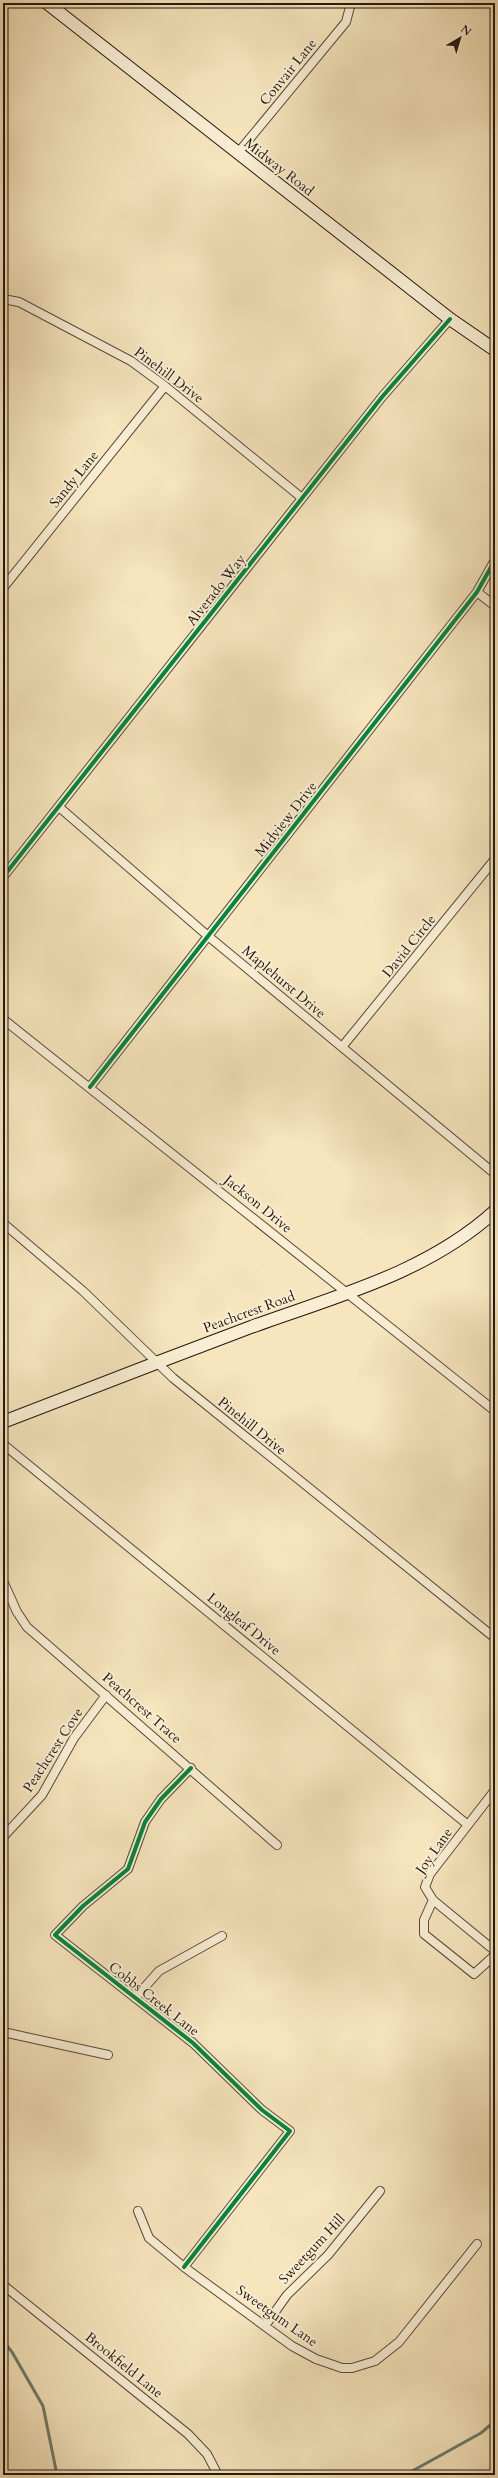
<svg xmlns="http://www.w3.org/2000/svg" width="498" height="2478" viewBox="0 0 498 2478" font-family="Cardo,serif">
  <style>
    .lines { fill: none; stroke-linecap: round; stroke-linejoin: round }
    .stream { stroke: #6d7c6d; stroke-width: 3 }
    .street-casing { stroke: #584a3a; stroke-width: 10 }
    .secondary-casing { stroke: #24170f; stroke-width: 14 }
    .street { stroke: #f9eed4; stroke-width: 8 }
    .secondary { stroke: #f9eed4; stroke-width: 12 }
    .cycleway-casing { stroke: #f9eed4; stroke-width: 6 }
    .cycleway { stroke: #00873e; stroke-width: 4 }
    .labels { text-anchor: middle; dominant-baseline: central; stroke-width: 4; stroke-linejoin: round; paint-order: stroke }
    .street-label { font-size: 14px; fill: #24170f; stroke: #f9eed4 }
  </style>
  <rect width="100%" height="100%" fill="#f6e5bd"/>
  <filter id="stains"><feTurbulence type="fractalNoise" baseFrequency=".005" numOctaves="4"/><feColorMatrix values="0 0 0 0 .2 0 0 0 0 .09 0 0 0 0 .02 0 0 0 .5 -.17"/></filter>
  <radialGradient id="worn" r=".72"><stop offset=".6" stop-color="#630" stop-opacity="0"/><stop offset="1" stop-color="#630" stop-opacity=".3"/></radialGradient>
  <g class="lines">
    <path class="stream" d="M3 2341 12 2352 43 2406 57 2475
      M405 2475 481 2433 495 2421"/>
    <defs>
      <path id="street" d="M237 154 346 22 351 3
        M3 299 19 302 131 361 165 386 302 498
        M3 588 165 386
        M477 592 495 606
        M59 807 208 936 495 1174
        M3 877 382 397 450 319
        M3 1019 495 1411
        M342 1047 495 859
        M90 1087 477 592 495 560
        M3 1223 83 1291 173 1378 495 1638
        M3 1444 468 1825
        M3 1581 17 1612 27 1627 277 1845
        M495 1790 430 1874 425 1887 433 1900 495 1951
        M3 1837 42 1795 74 1738 106 1695
        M433 1900 424 1920V1934L474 1974 495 1955
        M135 1998 159 1971 222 1936
        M3 2032 108 2055
        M138 2211 149 2238 184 2267 292 2346 316 2359 342 2368H352L375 2361 399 2342 477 2244
        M184 2267 290 2131 262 2110 193 2043 55 1935 83 1906 128 1869 145 1822 161 1799 191 1768
        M3 2285 188 2434 207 2454 218 2475
        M265 2326 287 2295 328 2255 380 2191"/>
      <path id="secondary" d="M47 3 450 319 495 350
        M3 1422C86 1390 168 1358 251 1327 336 1296 427 1273 495 1211"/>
    </defs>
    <use href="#street" class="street-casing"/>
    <use href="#secondary" class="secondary-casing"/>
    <use href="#street" class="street"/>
    <use href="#secondary" class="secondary"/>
    <defs>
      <path id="cycleway" d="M3 877 382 397 450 319
        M90 1087 477 592 495 560
        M184 2267 290 2131 262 2110 193 2043 55 1935 83 1906 128 1869 145 1822 161 1799 191 1768"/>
    </defs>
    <use href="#cycleway" class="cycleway-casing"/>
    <use href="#cycleway" class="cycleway"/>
  </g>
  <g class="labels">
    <g class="street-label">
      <text transform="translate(288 72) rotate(-51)">Convair Lane</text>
      <text transform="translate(279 167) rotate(38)">Midway Road</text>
      <text transform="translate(169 375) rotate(37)">Pinehill Drive</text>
      <text transform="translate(74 479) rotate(-51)">Sandy Lane</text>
      <text transform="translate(216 590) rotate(-52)">Alverado Way</text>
      <text transform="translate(286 819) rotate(-52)">Midview Drive</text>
      <text transform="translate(409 946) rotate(-51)">David Circle</text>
      <text transform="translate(284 982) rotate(40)">Maplehurst Drive</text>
      <text transform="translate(258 1204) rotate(39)">Jackson Drive</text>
      <text transform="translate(249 1312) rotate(-20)">Peachcrest Road</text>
      <text transform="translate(252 1426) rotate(39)">Pinehill Drive</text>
      <text transform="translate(244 1624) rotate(39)">Longleaf Drive</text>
      <text transform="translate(142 1708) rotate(41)">Peachcrest Trace</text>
      <text transform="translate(53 1750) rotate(-57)">Peachcrest Cove</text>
      <text transform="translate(434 1851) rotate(-55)">Joy Lane</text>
      <text transform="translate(154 1999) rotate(38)">Cobbs Creek Lane</text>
      <text transform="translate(312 2249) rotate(-47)">Sweetgum Hill</text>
      <text transform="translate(277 2316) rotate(35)">Sweetgum Lane</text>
      <text transform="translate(124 2365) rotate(39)">Brookfield Lane</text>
    </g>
  </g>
  <rect width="498" height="2478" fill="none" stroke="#f6e5bd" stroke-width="16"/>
  <rect x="4" y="4" width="490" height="2470" fill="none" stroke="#24170f" stroke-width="2"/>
  <rect x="8" y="8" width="482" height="2462" fill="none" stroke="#24170f"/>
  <g transform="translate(460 38) rotate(38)" stroke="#f9eed4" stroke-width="3" paint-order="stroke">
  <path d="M0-3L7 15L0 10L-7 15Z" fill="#24170f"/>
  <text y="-6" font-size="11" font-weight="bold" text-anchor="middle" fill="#24170f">N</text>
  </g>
  <rect width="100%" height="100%" filter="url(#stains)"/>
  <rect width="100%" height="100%" fill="url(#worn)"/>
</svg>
